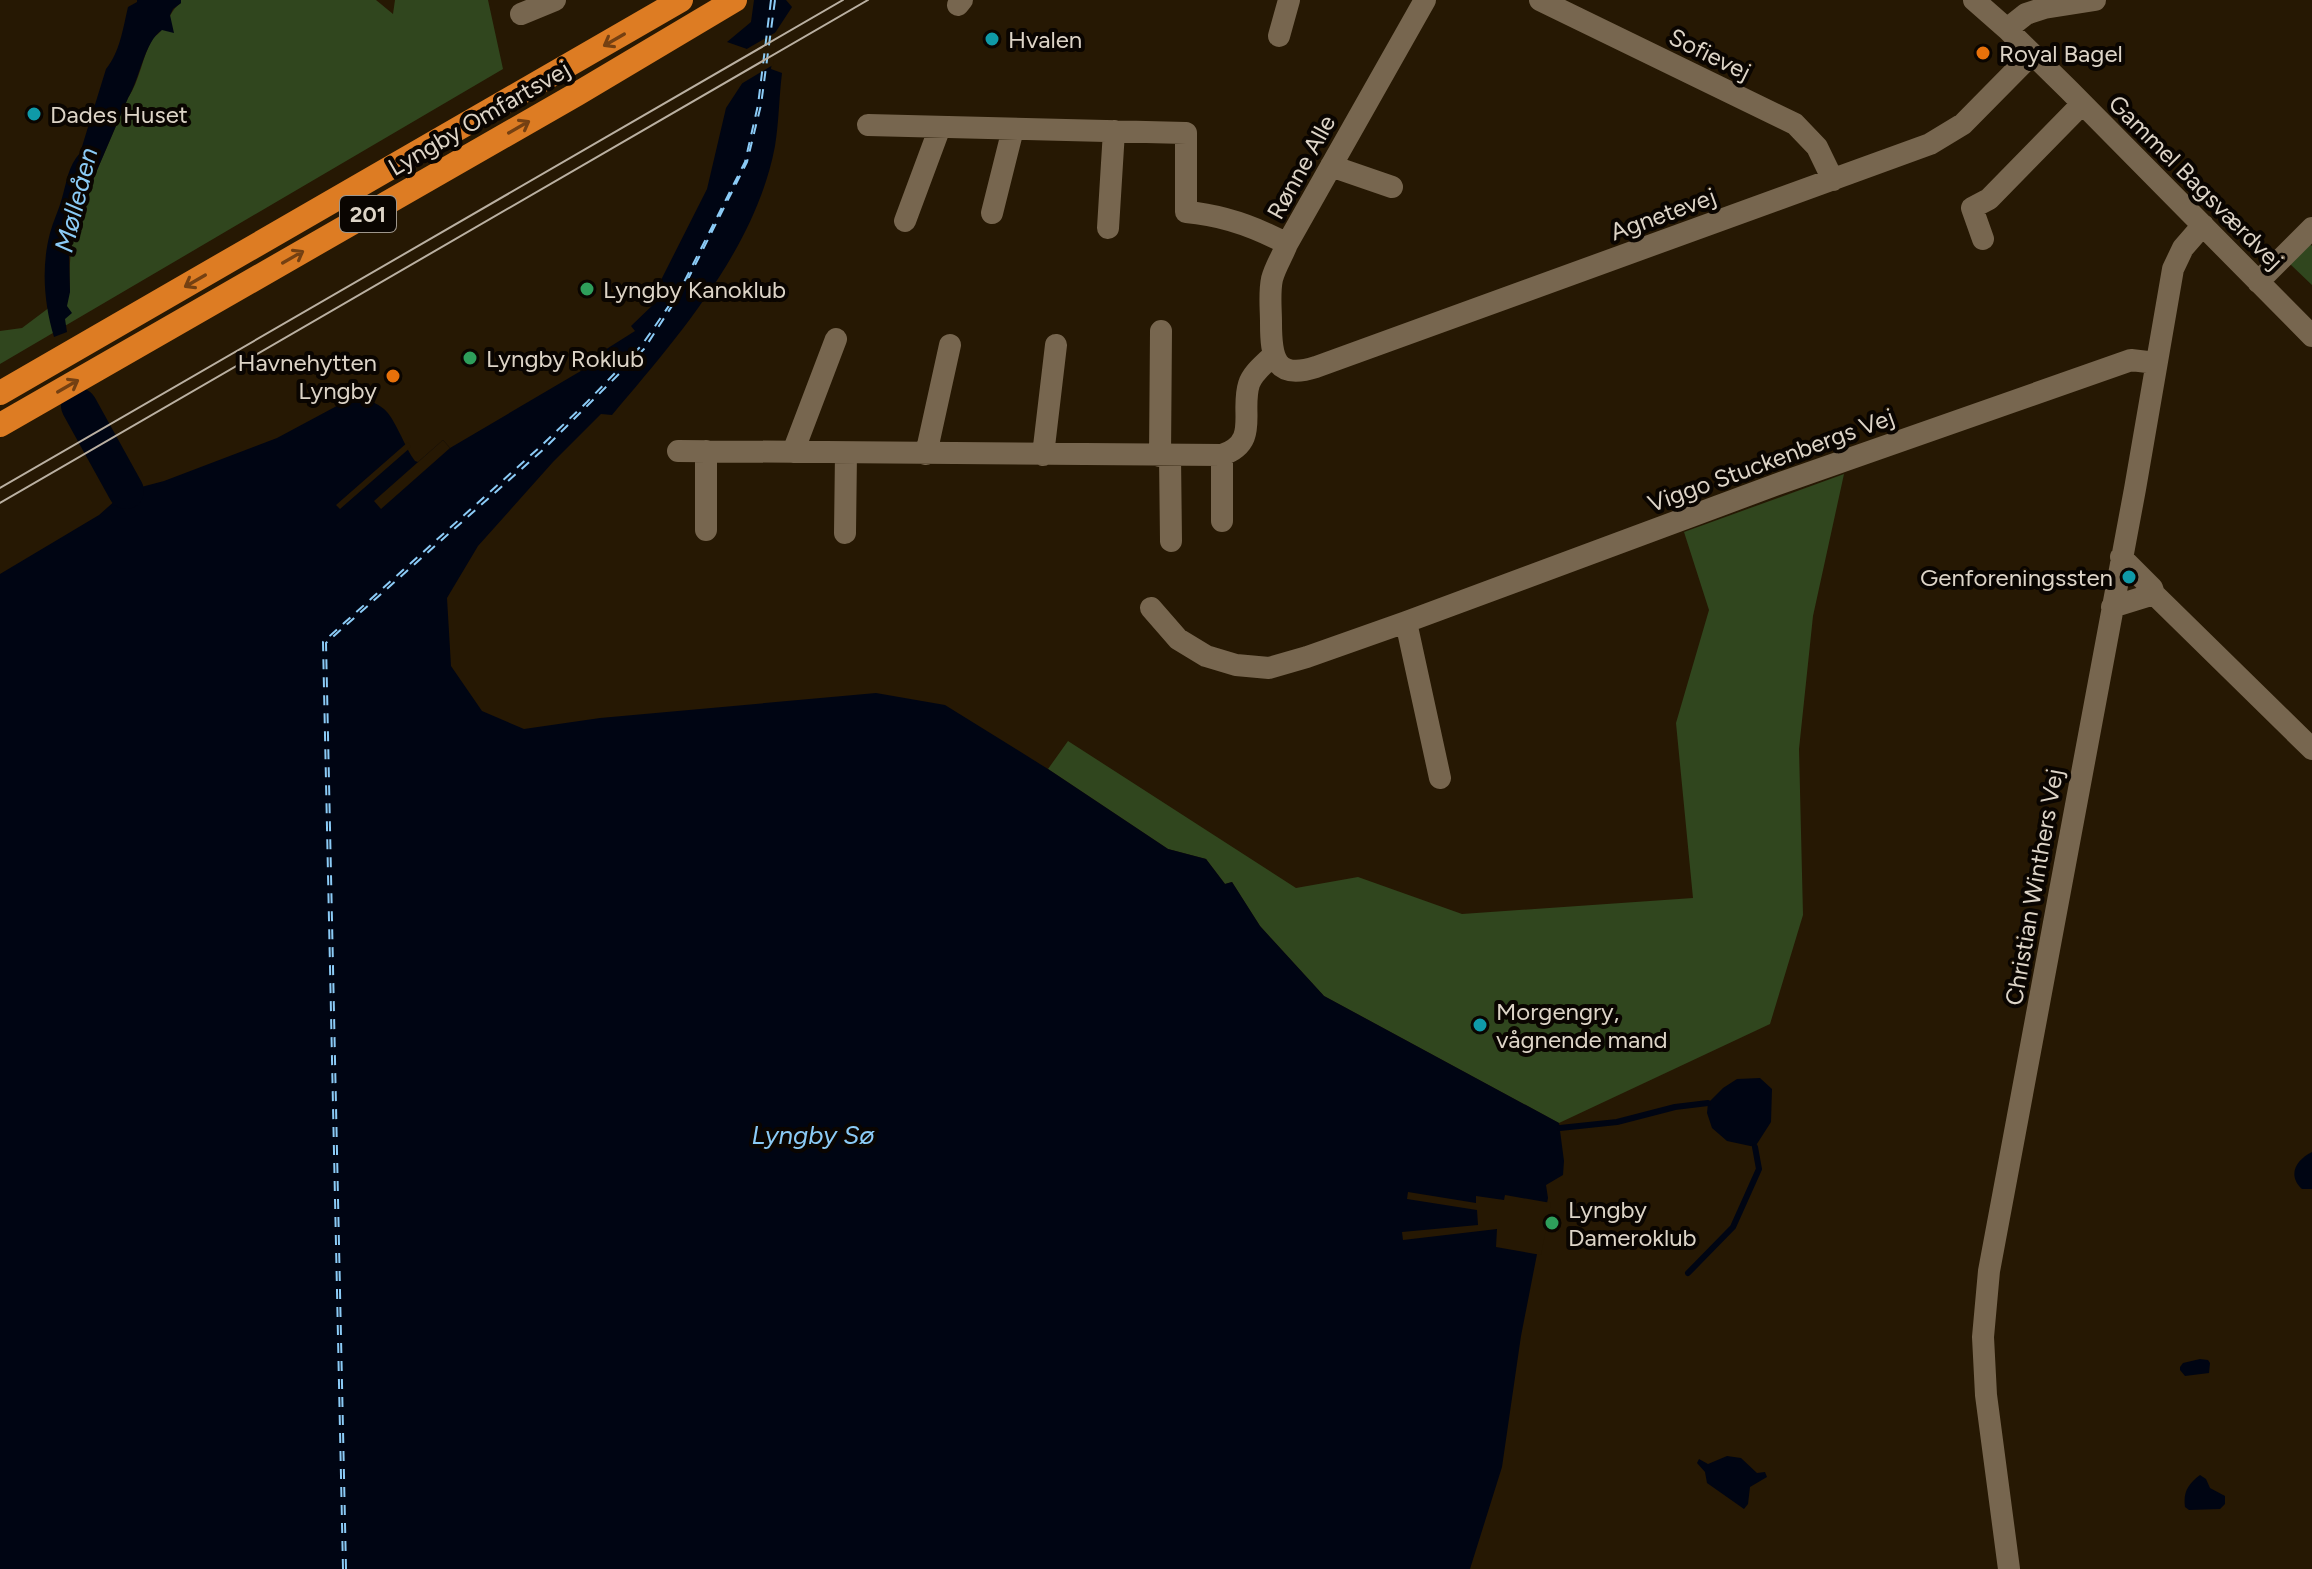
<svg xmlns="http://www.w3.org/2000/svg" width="2312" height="1569" viewBox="0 0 2312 1569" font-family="Figtree,sans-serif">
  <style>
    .green { fill: #30461e }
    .water { fill: #000513 }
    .pier { fill: #261803 }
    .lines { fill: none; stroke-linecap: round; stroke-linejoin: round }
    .stream { stroke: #000513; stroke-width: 6 }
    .river { stroke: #000513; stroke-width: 36 }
    .ferry { stroke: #8bcbf6; stroke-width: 2; stroke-dasharray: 10 8; stroke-linecap: butt }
    .minor { stroke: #77664f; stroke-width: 22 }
    .highway { stroke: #dd7c23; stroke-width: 24 }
    .tram { stroke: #bab0a2; stroke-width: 2 }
    .oneway { stroke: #744012 }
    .culture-dot { fill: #0f9aa8; stroke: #0a0501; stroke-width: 3 }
    .food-dot { fill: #e8710a; stroke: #0a0501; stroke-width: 3 }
    .leisure-dot { fill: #2e9e5b; stroke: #0a0501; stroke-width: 3 }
    .labels { text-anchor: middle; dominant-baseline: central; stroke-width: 8; stroke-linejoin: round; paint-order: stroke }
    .shield { fill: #0a0501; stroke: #9e968c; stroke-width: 2 }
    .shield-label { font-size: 22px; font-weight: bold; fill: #ddd4c7 }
    .poi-label { font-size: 24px; fill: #ddd4c7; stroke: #0a0501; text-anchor: start }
    .street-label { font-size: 24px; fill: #ddd4c7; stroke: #0a0501 }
    .water-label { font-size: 26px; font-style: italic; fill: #8bcbf6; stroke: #0a0501 }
  </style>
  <rect width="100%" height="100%" fill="#261803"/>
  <path class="green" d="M181 0H376L393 14 395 0H488L503 69 0 364V331L22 328 70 292C69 260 70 236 82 207 86 198 90 192 92 182L128 98C140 80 142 57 153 38 156 35 160 33 162 29 170 20 170 10 181 3Z
    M2310 244 2312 246V285L2290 264Z
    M1844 474 1813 616 1799 749 1803 915 1770 1024 1559 1123 1324 996 1260 926 1232 882 1225 884 1206 859 1168 849 1048 769 1068 741 1296 888 1358 877 1462 914 1693 898 1676 723 1709 610 1684 532Z"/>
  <path class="water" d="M137 0H181V3L173 9 170 15 174 33 162 30C144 42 140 79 128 98L92 182 89 194 83 205 69 254 70 292 67 306 72 313 65 319 67 332 54 337C44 304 41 267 50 233 53 221 59 210 62 198 67 181 68 166 80 153L106 69C120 52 123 28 128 7L137 2Z
    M754 0H786L792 7 775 33 771 69 782 73C779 97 779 122 775 146 756 248 677 338 612 415L601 414 553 462 478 546 447 598 451 666 482 711 524 729 600 718 876 693 945 705 1048 769 1168 849 1206 859 1225 884 1232 882 1260 926 1324 996 1559 1123 1564 1161 1563 1175 1546 1185 1548 1198 1521 1336 1502 1467 1470 1569H0V574L99 515 126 491 164 481 277 438 361 393C368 401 377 403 384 409 395 418 405 448 415 461L418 462 443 440 450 448 591 365 589 360 635 331 631 326 658 300 650 289 661 280 707 189 726 108 743 82 747 49 727 42 751 22Z
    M1760 1078 1772 1089 1771 1122 1755 1147 1727 1141 1712 1128 1707 1113 1708 1103 1723 1088 1737 1079Z
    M2312 1152V1189H2302C2287 1175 2296 1160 2312 1152Z
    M2200 1359 2208 1360 2210 1363 2209 1373 2185 1376 2180 1370V1367L2183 1363Z
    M1727 1456 1741 1458 1757 1473 1765 1472 1767 1477 1750 1487 1748 1504 1744 1509 1707 1483 1705 1472 1697 1463 1699 1459 1708 1464Z
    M2200 1475 2206 1479 2210 1488 2225 1496V1504L2220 1509 2189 1510 2185 1507C2183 1492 2188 1484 2200 1475Z"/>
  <path class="pier" d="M778 31 773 65 741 84 745 50Z
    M443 440 450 448 381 509 374 501Z
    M408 442 411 447 340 509 336 505Z
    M1408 1192 1476 1203V1196L1504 1200 1505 1195 1551 1203 1541 1255 1496 1247 1497 1229 1403 1240 1402 1232 1478 1225 1477 1210 1407 1199Z"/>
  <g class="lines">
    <path class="stream" d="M1560 1128 1617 1122 1675 1107 1708 1103
      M1688 1273 1733 1227 1759 1169 1755 1147"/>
    <path class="river" d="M79 406 126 491"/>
    <path class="ferry" d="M343 1569 323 642 541 446 587 402 641 346 651 332 681 288 745 162 758 105 771 0
      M346 1569 326 643 544 449 644 349 683 289 747 162 761 105 775 0"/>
    <path class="minor" d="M1425 0 1287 244C1283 255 1275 267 1272 279 1269 293 1271 308 1271 323 1271 358 1275 380 1316 367L1930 144 1963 124 2032 54
      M1540 0 1795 124 1817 147 1833 180
      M1974 0 2007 29 2069 90 2312 336
      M958 5 962 0
      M521 14 555 0
      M2007 29 2026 14 2044 8 2095 0
      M1279 36 1289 0
      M868 125 1186 133V212C1223 215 1254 226 1287 244
      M1331 166 1392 187
      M992 213 1013 129
      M905 221 940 127
      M1108 228 1114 131
      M1983 239 1972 208 1989 199 2082 104
      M2258 282 2312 228
      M678 451 1222 455C1260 442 1240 412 1249 384 1253 372 1265 364 1273 355
      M706 451V530
      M793 452 836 339
      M926 454 950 345
      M1043 455 1056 345
      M1222 455V521
      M1160 456 1161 331
      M1170 456 1171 541
      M845 533 846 453
      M2121 557 2152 588 2154 594 2312 749
      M2112 607 2154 594
      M1151 608 1178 639 1206 656 1236 665 1269 668 1307 657 1406 622 1775 485 2131 360 2156 363
      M1406 622 1440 778
      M2009 1569 1986 1395 1983 1337 1989 1271 2135 489 2173 269 2183 248 2203 225"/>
    <path class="highway" d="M0 393 681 0
      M0 425 577 94 735 0"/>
    <path class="tram" d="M0 488 843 0
      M0 503 868 0"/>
  </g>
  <defs><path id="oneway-shaft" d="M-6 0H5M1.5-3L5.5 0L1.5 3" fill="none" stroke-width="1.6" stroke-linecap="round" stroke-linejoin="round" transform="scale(2)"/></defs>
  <g class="oneway">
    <use href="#oneway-shaft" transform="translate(614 40) rotate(150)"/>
    <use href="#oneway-shaft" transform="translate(519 127) rotate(-30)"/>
    <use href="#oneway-shaft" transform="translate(293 257) rotate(-30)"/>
    <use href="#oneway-shaft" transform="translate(195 281) rotate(150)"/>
    <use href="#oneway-shaft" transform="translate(68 386) rotate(-30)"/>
  </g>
  <g class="culture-dot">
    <circle cx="992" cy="39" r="8"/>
    <circle cx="34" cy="114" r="8"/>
    <circle cx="2129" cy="577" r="8"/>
    <circle cx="1480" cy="1025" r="8"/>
  </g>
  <g class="food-dot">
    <circle cx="1983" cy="53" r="8"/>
    <circle cx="393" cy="376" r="8"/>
  </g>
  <g class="leisure-dot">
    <circle cx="587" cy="289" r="8"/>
    <circle cx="470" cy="358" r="8"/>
    <circle cx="1552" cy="1223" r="8"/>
  </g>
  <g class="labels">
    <rect class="shield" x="340" y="196" width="56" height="36" rx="6"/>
    <g class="shield-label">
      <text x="368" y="214">201</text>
    </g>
    <g class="poi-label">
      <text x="1008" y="39">Hvalen</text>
      <text x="1999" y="53">Royal Bagel</text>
      <text x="50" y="114">Dades Huset</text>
      <text x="603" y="289">Lyngby Kanoklub</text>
      <text x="486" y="358">Lyngby Roklub</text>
      <text x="377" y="362" text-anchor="end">Havnehytten<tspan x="377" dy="28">Lyngby</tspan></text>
      <text x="2113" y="577" text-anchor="end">Genforeningssten</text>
      <text x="1496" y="1011">Morgengry,<tspan x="1496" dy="28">vågnende mand</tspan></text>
      <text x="1568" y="1209">Lyngby<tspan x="1568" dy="28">Dameroklub</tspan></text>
    </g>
    <g class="street-label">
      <text transform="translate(1710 54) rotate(26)">Sofievej</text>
      <text transform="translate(479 118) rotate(-30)">Lyngby Omfartsvej</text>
      <text transform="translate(1301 167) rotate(-61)">Rønne Alle</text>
      <text transform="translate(2196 182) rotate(45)">Gammel Bagsværdvej</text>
      <text transform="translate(1663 214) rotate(-20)">Agnetevej</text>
      <text transform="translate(1771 460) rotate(-20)">Viggo Stuckenbergs Vej</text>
      <text transform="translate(2034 887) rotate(-80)">Christian Winthers Vej</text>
    </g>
    <g class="water-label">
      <text transform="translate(76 200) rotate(-76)">Mølleåen</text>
      <text x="813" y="1135">Lyngby Sø</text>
    </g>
  </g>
</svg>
